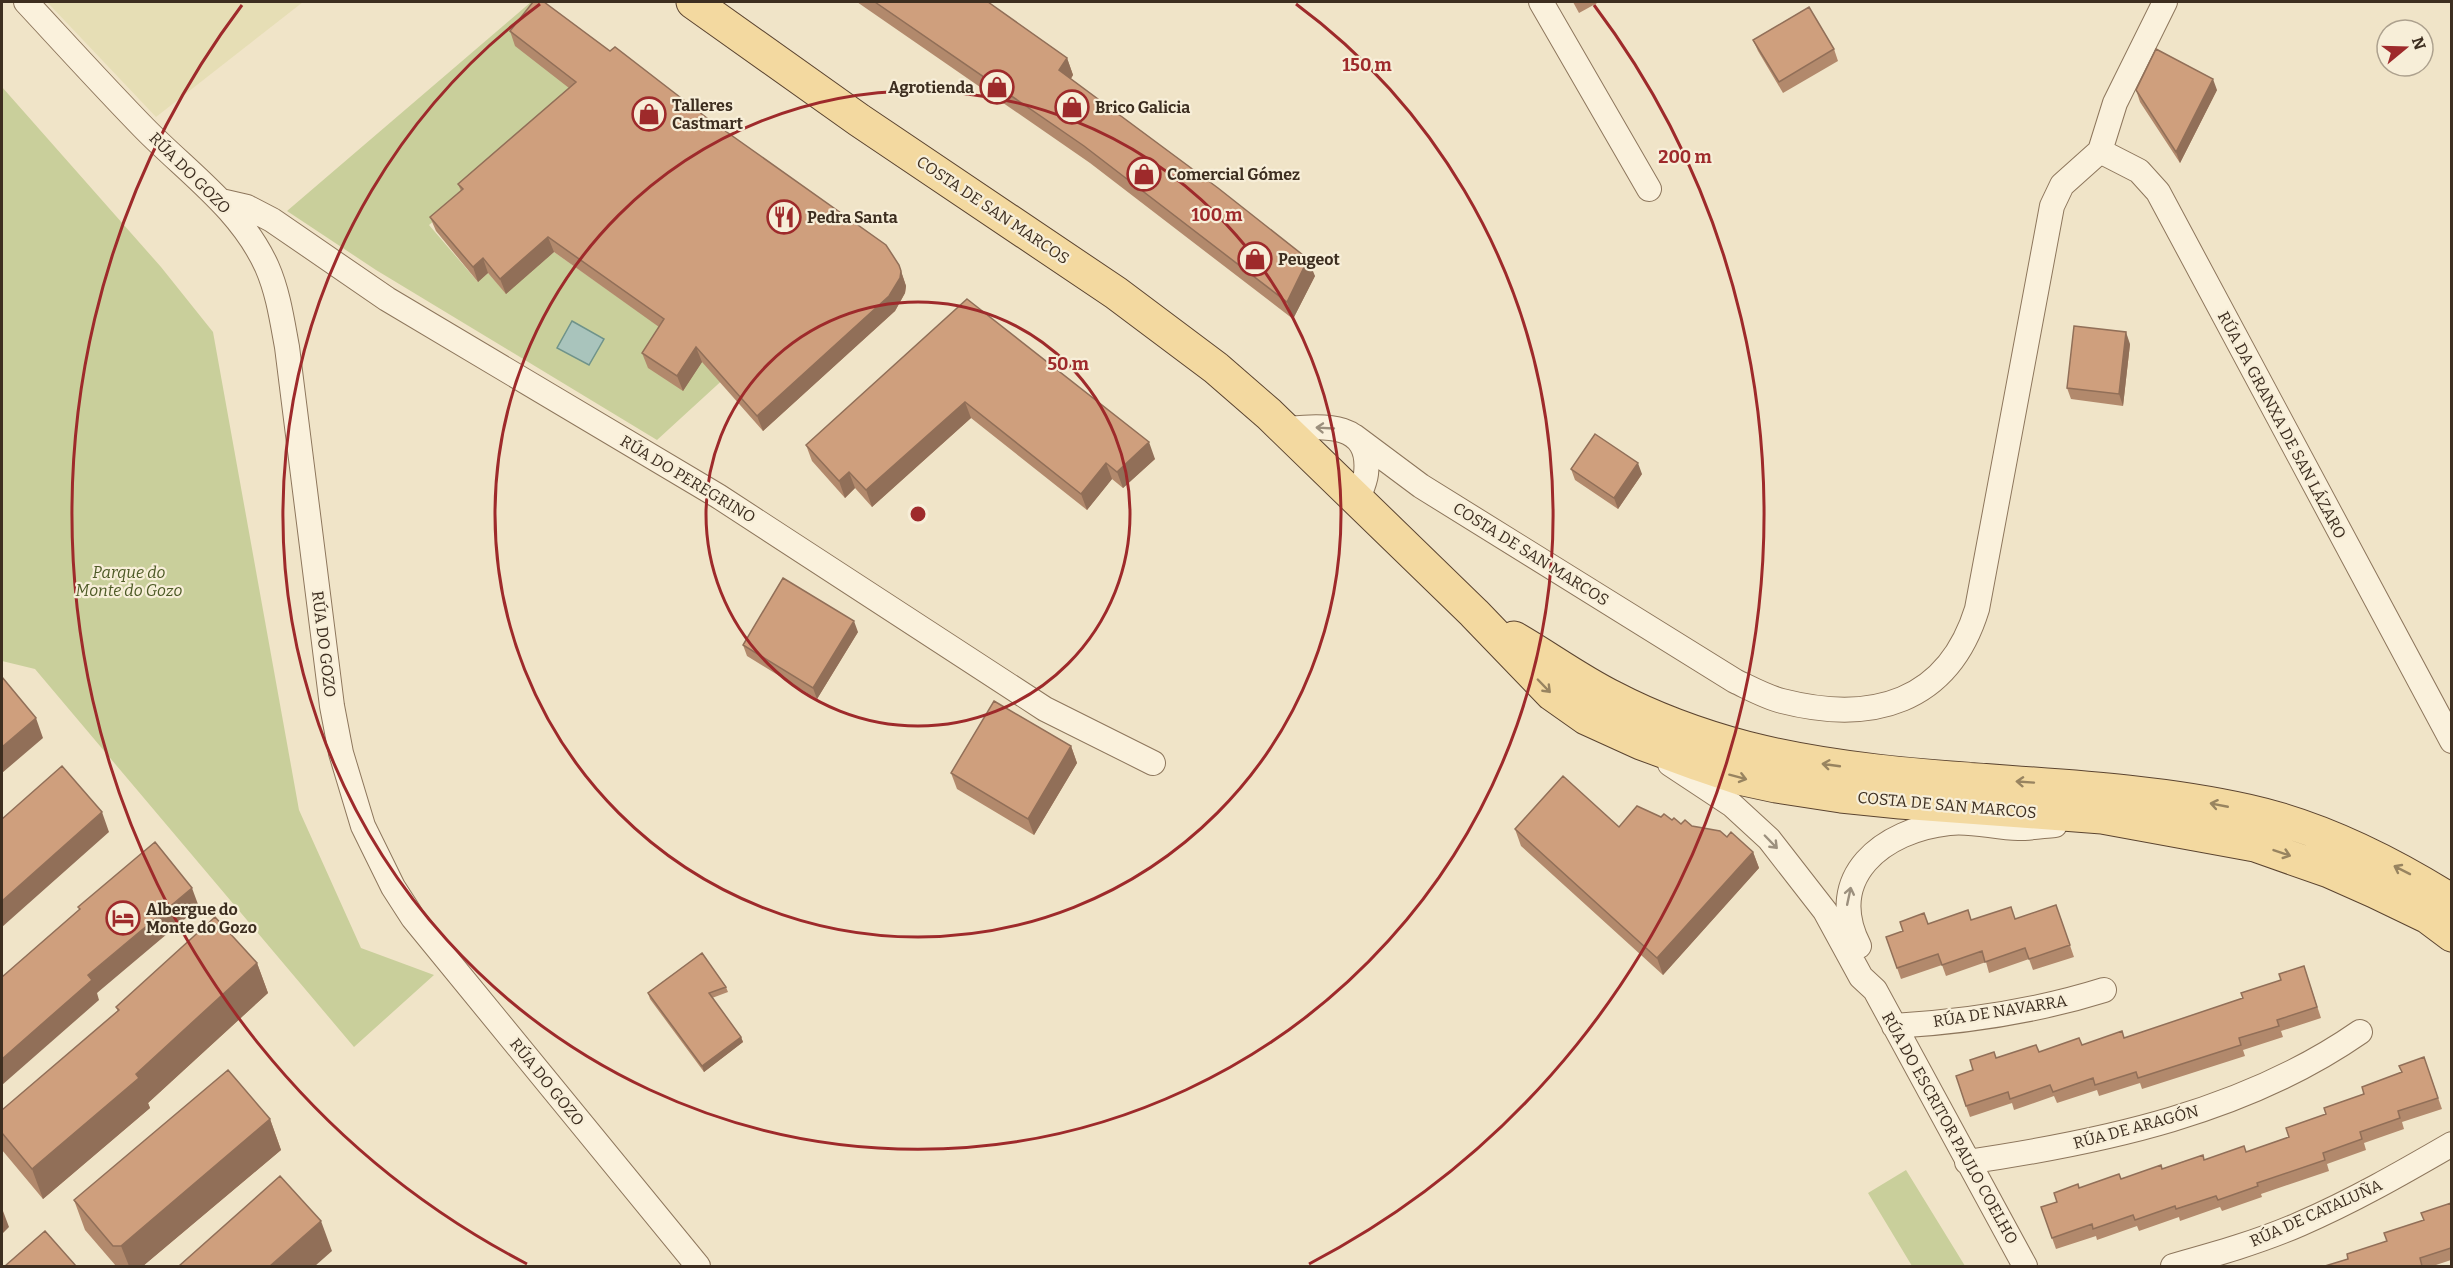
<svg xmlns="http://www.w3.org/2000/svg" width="2453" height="1268" viewBox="0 0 2453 1268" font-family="Bitter,serif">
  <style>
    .farmland { fill: #e6deb5 }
    .green { fill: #c9cf9b }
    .water { fill: #a9c4bc; stroke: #6f938a; stroke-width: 1.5 }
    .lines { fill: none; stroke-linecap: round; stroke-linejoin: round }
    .street-casing { stroke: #8d765c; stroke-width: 26 }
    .primary-casing { stroke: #5b4430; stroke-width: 35 }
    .street { stroke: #faf1dc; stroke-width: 24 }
    .primary { stroke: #f3d9a0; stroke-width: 33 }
    .wall { fill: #b2896c }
    .shaded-wall { fill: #916f58 }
    .building { fill: #cf9f7d; stroke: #916f58; stroke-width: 1.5 }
    .oneway { stroke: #9c907e }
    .oneway2 { stroke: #988460 }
    .ring { fill: none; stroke: #9e2a2b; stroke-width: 3 }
    .labels { text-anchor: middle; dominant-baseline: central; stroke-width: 4.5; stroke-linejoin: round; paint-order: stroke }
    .poi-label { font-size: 16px; font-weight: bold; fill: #3d2e20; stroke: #f7eed8; text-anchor: start }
    .street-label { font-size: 16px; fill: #3d2e20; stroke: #f7eed8 }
    .park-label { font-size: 16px; font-style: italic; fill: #4d5a26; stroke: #f7eed8 }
    .centre { fill: #9e2a2b; stroke: #f7eed8; stroke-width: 3 }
    .ring-label { font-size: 18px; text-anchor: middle; font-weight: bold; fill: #9e2a2b; stroke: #f7eed8; stroke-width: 4.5; stroke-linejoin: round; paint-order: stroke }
  </style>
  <rect width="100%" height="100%" fill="#f0e4c8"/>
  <path class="farmland" d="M47 2H303L156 117Z"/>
  <path class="green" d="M531 2 542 11 581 97 429 225 478 282 488 273 506 293 554 252 728 375 657 440 376 270 287 211Z
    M2 87 161 267 213 332 299 810 361 948 434 975 354 1047 35 669 2 661Z
    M1906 1170 1965 1266H1912L1868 1193Z"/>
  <path class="water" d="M572 321 604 339 589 365 557 348Z"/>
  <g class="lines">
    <defs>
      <path id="street" d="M26 2C65 44 104 87 144 128 187 172 241 209 267 267 278 292 282 320 287 347L332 706 341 753 363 826 393 887 413 918 698 1266
        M1541 2 1649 189
        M2100 151 2139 171 2158 192 2452 741
        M221 201 247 207 272 220 387 299 718 496 1045 709 1153 763
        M1284 429C1321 426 1372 420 1366 474 1365 483 1360 493 1357 501
        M1354 436 1421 486 1735 681C1750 688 1766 697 1782 701 1872 724 1948 703 1977 609L2052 206 2062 185 2100 151 2115 103 2165 2
        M1670 764 1732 805 1769 839 1825 911 1861 977 1875 990 2025 1266
        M1859 946C1824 877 1883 830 1949 823 1972 820 1996 828 2018 828 2030 828 2043 826 2055 825
        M1894 1026C1964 1022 2037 1011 2104 990
        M1967 1162C2103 1142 2245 1112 2360 1032
        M2173 1266C2216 1254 2259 1242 2300 1224 2353 1201 2402 1173 2452 1144"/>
      <path id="primary" d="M693 2 859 120 1116 293 1216 368 1269 414 1474 613 1552 694 1586 718 1641 743 1698 764 1739 778 1776 786 1841 796 1900 802 2102 817 2255 845 2329 871 2374 891 2428 917 2452 935
        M1514 638C1547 657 1578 680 1612 697 1654 719 1701 736 1746 748 1911 790 2083 774 2248 811 2320 827 2390 862 2452 901"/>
    </defs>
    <use href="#street" class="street-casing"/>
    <use href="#primary" class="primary-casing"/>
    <use href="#street" class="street"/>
    <use href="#primary" class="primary"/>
  </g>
  <path class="wall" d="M857 2H988L1067 58 1073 75 1071 79 1315 276 1293 319 1090 163Z
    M1573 2H1599L1579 13Z
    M510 31 610 51 707 118 899 265 906 286 905 293 895 311 763 431 702 362 683 391 648 368 642 353 659 327 554 252 506 294 488 273 478 282 436 231 430 217 461 191 458 184 569 88 515 46Z
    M1753 40 1834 49 1838 61 1783 93 1758 51Z
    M2136 90H2217L2180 163 2140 102Z
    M967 299 1155 459 1123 488 1112 479 1087 510 971 418 872 507 855 488 845 498 812 461 806 445Z
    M2130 344 2123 406 2071 399 2067 388Z
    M1571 469 1642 474 1618 509 1575 480Z
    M858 632 817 699 747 656 743 645Z
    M1071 746 1077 763 1034 835 957 789 951 773Z
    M1661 817 1681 824 1692 826 1727 837 1753 852 1759 868 1663 975 1521 846 1515 829 1619 827Z
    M2056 905 2074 957 2033 970 2029 959 1989 973 1986 962 1946 976 1942 965 1901 979 1886 937 1971 920 2016 919Z
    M257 963 268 993 148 1103 150 1108 43 1199 2 1150V1110L118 1012 116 1007Z
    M2304 966 2321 1018 2281 1031 2283 1037 2243 1050 2245 1056 2142 1089 2140 1083 2099 1096 2097 1090 2057 1103 2054 1096 2014 1110 2012 1103 1970 1117 1966 1106 1973 1070 1996 1058 2125 1038 2243 998 2281 980Z
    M726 987 728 992 712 998 741 1037 743 1042 704 1072 650 999 648 993Z
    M2424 1057 2442 1109 2402 1122 2404 1129 2364 1143 2366 1150 2327 1164 2329 1171 2261 1194 2262 1197 2222 1211 2220 1207 2180 1221 2179 1217 2139 1231 2137 1226 2097 1240 2096 1236 2056 1249 2041 1207 2057 1202 2079 1188 2162 1169 2246 1152 2289 1137 2326 1114 2402 1072Z
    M270 1119 281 1150 143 1266H116L85 1230 74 1200Z
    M2451 1203V1260L2433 1266H2325L2348 1259 2387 1241Z"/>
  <path class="shaded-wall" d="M1067 58 1073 75 1065 87 1059 70Z
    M2213 79 2217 90 2180 163 2176 152Z
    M548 237 554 252 506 294 500 279Z
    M483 258 488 273 478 282 473 267Z
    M1308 259 1315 276 1293 319 1287 302Z
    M899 265 906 286 905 293 895 311 763 431 757 416Z
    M2126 332 2130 344 2123 406 2119 394Z
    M696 347 702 362 683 391 677 376Z
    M965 402 971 418 872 507 866 490Z
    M1149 442 1155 459 1123 488 1117 472Z
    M1106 463 1112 479 1087 510 1081 494Z
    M1638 463 1642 474 1618 509 1614 498Z
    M849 472 855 488 845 498 839 481Z
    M854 621 858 632 817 699 813 688Z
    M36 718 43 738 2 773V747Z
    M1071 746 1077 763 1034 835 1028 819Z
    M102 812 109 832 2 927V901Z
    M1753 852 1759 868 1663 975 1657 958Z
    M192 888 199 907 97 993 99 1000 2 1085V1059L88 975Z
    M257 963 268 993 148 1103 150 1108 43 1199 32 1169Z
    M741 1037 743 1042 704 1072 702 1066Z
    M270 1119 281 1150 143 1266H129L121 1246Z
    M3 1211 9 1227 2 1234V1213Z
    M321 1221 332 1251 315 1266H270Z"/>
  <path class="building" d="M533 2H544L610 51 615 47 707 118 886 245 899 265 901 271 900 278 889 296 757 416 696 347 677 376 642 353 664 319 548 237 500 279 483 258 473 267 430 217 463 189 458 184 576 82 510 31Z
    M875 2H988L1067 58 1059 70 1218 188 1308 259 1287 302 1084 146Z
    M1809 7 1834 49 1779 82 1753 40Z
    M2156 49 2213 79 2176 152 2136 90Z
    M967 299 1149 442 1117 472 1106 463 1081 494 965 402 866 490 849 472 839 481 806 445Z
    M2074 326 2126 332 2119 394 2067 388Z
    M1595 434 1638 463 1614 498 1571 469Z
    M783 578 854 621 813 688 743 645Z
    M2 677 36 718 2 747Z
    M994 701 1071 746 1028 819 951 773Z
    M62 766 102 812 2 901V819Z
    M1563 776 1619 827 1637 806 1661 817 1664 814 1672 820 1674 818 1681 824 1685 820 1692 826 1720 831 1727 837 1731 832 1753 852 1657 958 1515 829Z
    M155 842 192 888 88 975 92 980 2 1059V977L80 909 78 907Z
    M2056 905 2070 945 2029 959 2025 948 1985 962 1982 951 1942 965 1938 954 1897 968 1886 937 1903 931 1900 922 1924 913 1928 924 1968 910 1971 920 2011 907 2015 919Z
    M215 917 257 963 136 1074 139 1078 32 1169 2 1133V1110L119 1010 116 1007Z
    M702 953 726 987 709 993 741 1037 702 1066 648 993Z
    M2304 966 2317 1007 2277 1020 2279 1026 2239 1038 2241 1045 2138 1078 2136 1072 2095 1085 2093 1078 2053 1092 2050 1085 2010 1099 2008 1092 1966 1106 1956 1076 1973 1070 1970 1060 1994 1052 1996 1058 2036 1045 2039 1052 2079 1038 2082 1045 2122 1031 2124 1038 2243 998 2241 993 2281 980 2279 974Z
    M2424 1057 2438 1098 2398 1111 2400 1118 2360 1132 2362 1139 2323 1153 2325 1160 2257 1183 2258 1186 2218 1200 2216 1196 2176 1209 2175 1206 2135 1220 2133 1215 2093 1229 2092 1224 2052 1238 2041 1207 2057 1202 2054 1193 2078 1184 2079 1188 2119 1174 2121 1179 2161 1165 2162 1169 2203 1155 2204 1160 2244 1146 2246 1152 2289 1137 2286 1128 2326 1114 2324 1108 2364 1094 2362 1087 2402 1072 2399 1066Z
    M228 1070 270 1119 121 1246H113L74 1200Z
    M280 1176 321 1221 270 1266H179Z
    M2451 1203V1248L2420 1258 2422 1266H2325L2348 1259 2347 1254 2387 1241 2384 1233 2424 1220 2421 1213Z
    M45 1231 76 1266H5Z"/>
  <defs><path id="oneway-shaft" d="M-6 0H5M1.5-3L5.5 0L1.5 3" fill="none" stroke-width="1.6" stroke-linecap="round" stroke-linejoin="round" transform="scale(1.5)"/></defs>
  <g class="oneway">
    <use href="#oneway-shaft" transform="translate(1325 428) rotate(-177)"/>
    <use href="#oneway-shaft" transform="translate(1771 842) rotate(46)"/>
    <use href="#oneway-shaft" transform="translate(1849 896) rotate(-78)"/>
  </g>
  <g class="oneway2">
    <use href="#oneway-shaft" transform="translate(1544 686) rotate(46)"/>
    <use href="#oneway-shaft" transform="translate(1831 765) rotate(-172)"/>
    <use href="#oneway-shaft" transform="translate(1738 777) rotate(15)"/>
    <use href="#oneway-shaft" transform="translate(2025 782) rotate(-176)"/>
    <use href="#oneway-shaft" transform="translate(2219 805) rotate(-169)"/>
    <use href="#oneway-shaft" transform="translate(2282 853) rotate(19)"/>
    <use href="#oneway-shaft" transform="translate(2402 870) rotate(-153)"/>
  </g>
  <g class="ring">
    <circle cx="918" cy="514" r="212"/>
    <circle cx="918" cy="514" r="423"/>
    <path d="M1296 4A635 635 0 1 1 540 4"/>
    <path d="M527 1264A846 846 0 0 1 242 5M1594 5A846 846 0 0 1 1309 1264"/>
  </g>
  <defs>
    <symbol id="shop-ring" viewBox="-11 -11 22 22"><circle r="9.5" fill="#f7eed8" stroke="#9e2a2b" stroke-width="1.5"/><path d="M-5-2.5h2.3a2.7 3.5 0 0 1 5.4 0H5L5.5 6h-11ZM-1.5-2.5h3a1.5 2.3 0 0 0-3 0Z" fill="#9e2a2b"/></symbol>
    <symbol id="restaurant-ring" viewBox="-11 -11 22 22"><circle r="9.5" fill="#f7eed8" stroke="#9e2a2b" stroke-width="1.5"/><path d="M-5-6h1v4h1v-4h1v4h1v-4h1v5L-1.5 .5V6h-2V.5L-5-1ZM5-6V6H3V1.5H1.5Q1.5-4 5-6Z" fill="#9e2a2b"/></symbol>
    <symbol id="hotel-ring" viewBox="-11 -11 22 22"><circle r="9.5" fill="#f7eed8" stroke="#9e2a2b" stroke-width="1.5"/><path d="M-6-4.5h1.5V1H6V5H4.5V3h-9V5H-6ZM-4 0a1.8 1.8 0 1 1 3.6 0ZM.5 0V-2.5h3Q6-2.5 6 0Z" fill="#9e2a2b"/></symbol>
  </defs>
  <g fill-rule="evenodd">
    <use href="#shop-ring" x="978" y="68" width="38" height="38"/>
    <use href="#shop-ring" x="1053" y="88" width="38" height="38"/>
    <use href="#shop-ring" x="630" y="95" width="38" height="38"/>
    <use href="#shop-ring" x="1125" y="155" width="38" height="38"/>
    <use href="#restaurant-ring" x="765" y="198" width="38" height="38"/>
    <use href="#shop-ring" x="1236" y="240" width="38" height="38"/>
    <use href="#hotel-ring" x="104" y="899" width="38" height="38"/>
  </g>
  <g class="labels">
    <g class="poi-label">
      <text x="974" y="87" text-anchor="end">Agrotienda</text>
      <text x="672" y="105">Talleres<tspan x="672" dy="18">Castmart</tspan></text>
      <text x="1095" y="107">Brico Galicia</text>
      <text x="1167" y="174">Comercial Gómez</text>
      <text x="807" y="217">Pedra Santa</text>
      <text x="1278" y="259">Peugeot</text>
      <text x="146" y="909">Albergue do<tspan x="146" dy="18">Monte do Gozo</tspan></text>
    </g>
    <g class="street-label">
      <text transform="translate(190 173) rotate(45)">RÚA DO GOZO</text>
      <text transform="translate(993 210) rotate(34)">COSTA DE SAN MARCOS</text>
      <text transform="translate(2282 425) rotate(62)">RÚA DA GRANXA DE SAN LÁZARO</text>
      <text transform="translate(688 479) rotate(31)">RÚA DO PEREGRINO</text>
      <text transform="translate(1531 554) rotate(32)">COSTA DE SAN MARCOS</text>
      <text transform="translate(324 644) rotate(83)">RÚA DO GOZO</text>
      <text transform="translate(1947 805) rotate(5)">COSTA DE SAN MARCOS</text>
      <text transform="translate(2000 1011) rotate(-9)">RÚA DE NAVARRA</text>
      <text transform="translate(547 1082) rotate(51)">RÚA DO GOZO</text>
      <text transform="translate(2136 1127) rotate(-15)">RÚA DE ARAGÓN</text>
      <text transform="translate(1950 1128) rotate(61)">RÚA DO ESCRITOR PAULO COELHO</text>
      <text transform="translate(2316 1213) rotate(-24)">RÚA DE CATALUÑA</text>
    </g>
    <g class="park-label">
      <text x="129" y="572">Parque do<tspan x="129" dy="18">Monte do Gozo</tspan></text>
    </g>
  </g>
  <circle cx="918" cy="514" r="9" class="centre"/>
  <g class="ring-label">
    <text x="1367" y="71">150 m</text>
    <text x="1685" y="163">200 m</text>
    <text x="1217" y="221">100 m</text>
    <text x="1068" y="370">50 m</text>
  </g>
  <rect width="2453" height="1268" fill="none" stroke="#3d2e20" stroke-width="6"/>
  <g transform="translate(2405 48) rotate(71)"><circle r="28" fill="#f7eed8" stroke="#ada18e" stroke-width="1.5"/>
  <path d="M0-4.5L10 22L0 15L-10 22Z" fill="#9e2a2b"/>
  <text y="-9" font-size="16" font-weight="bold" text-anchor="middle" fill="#3d2e20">N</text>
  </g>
</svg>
